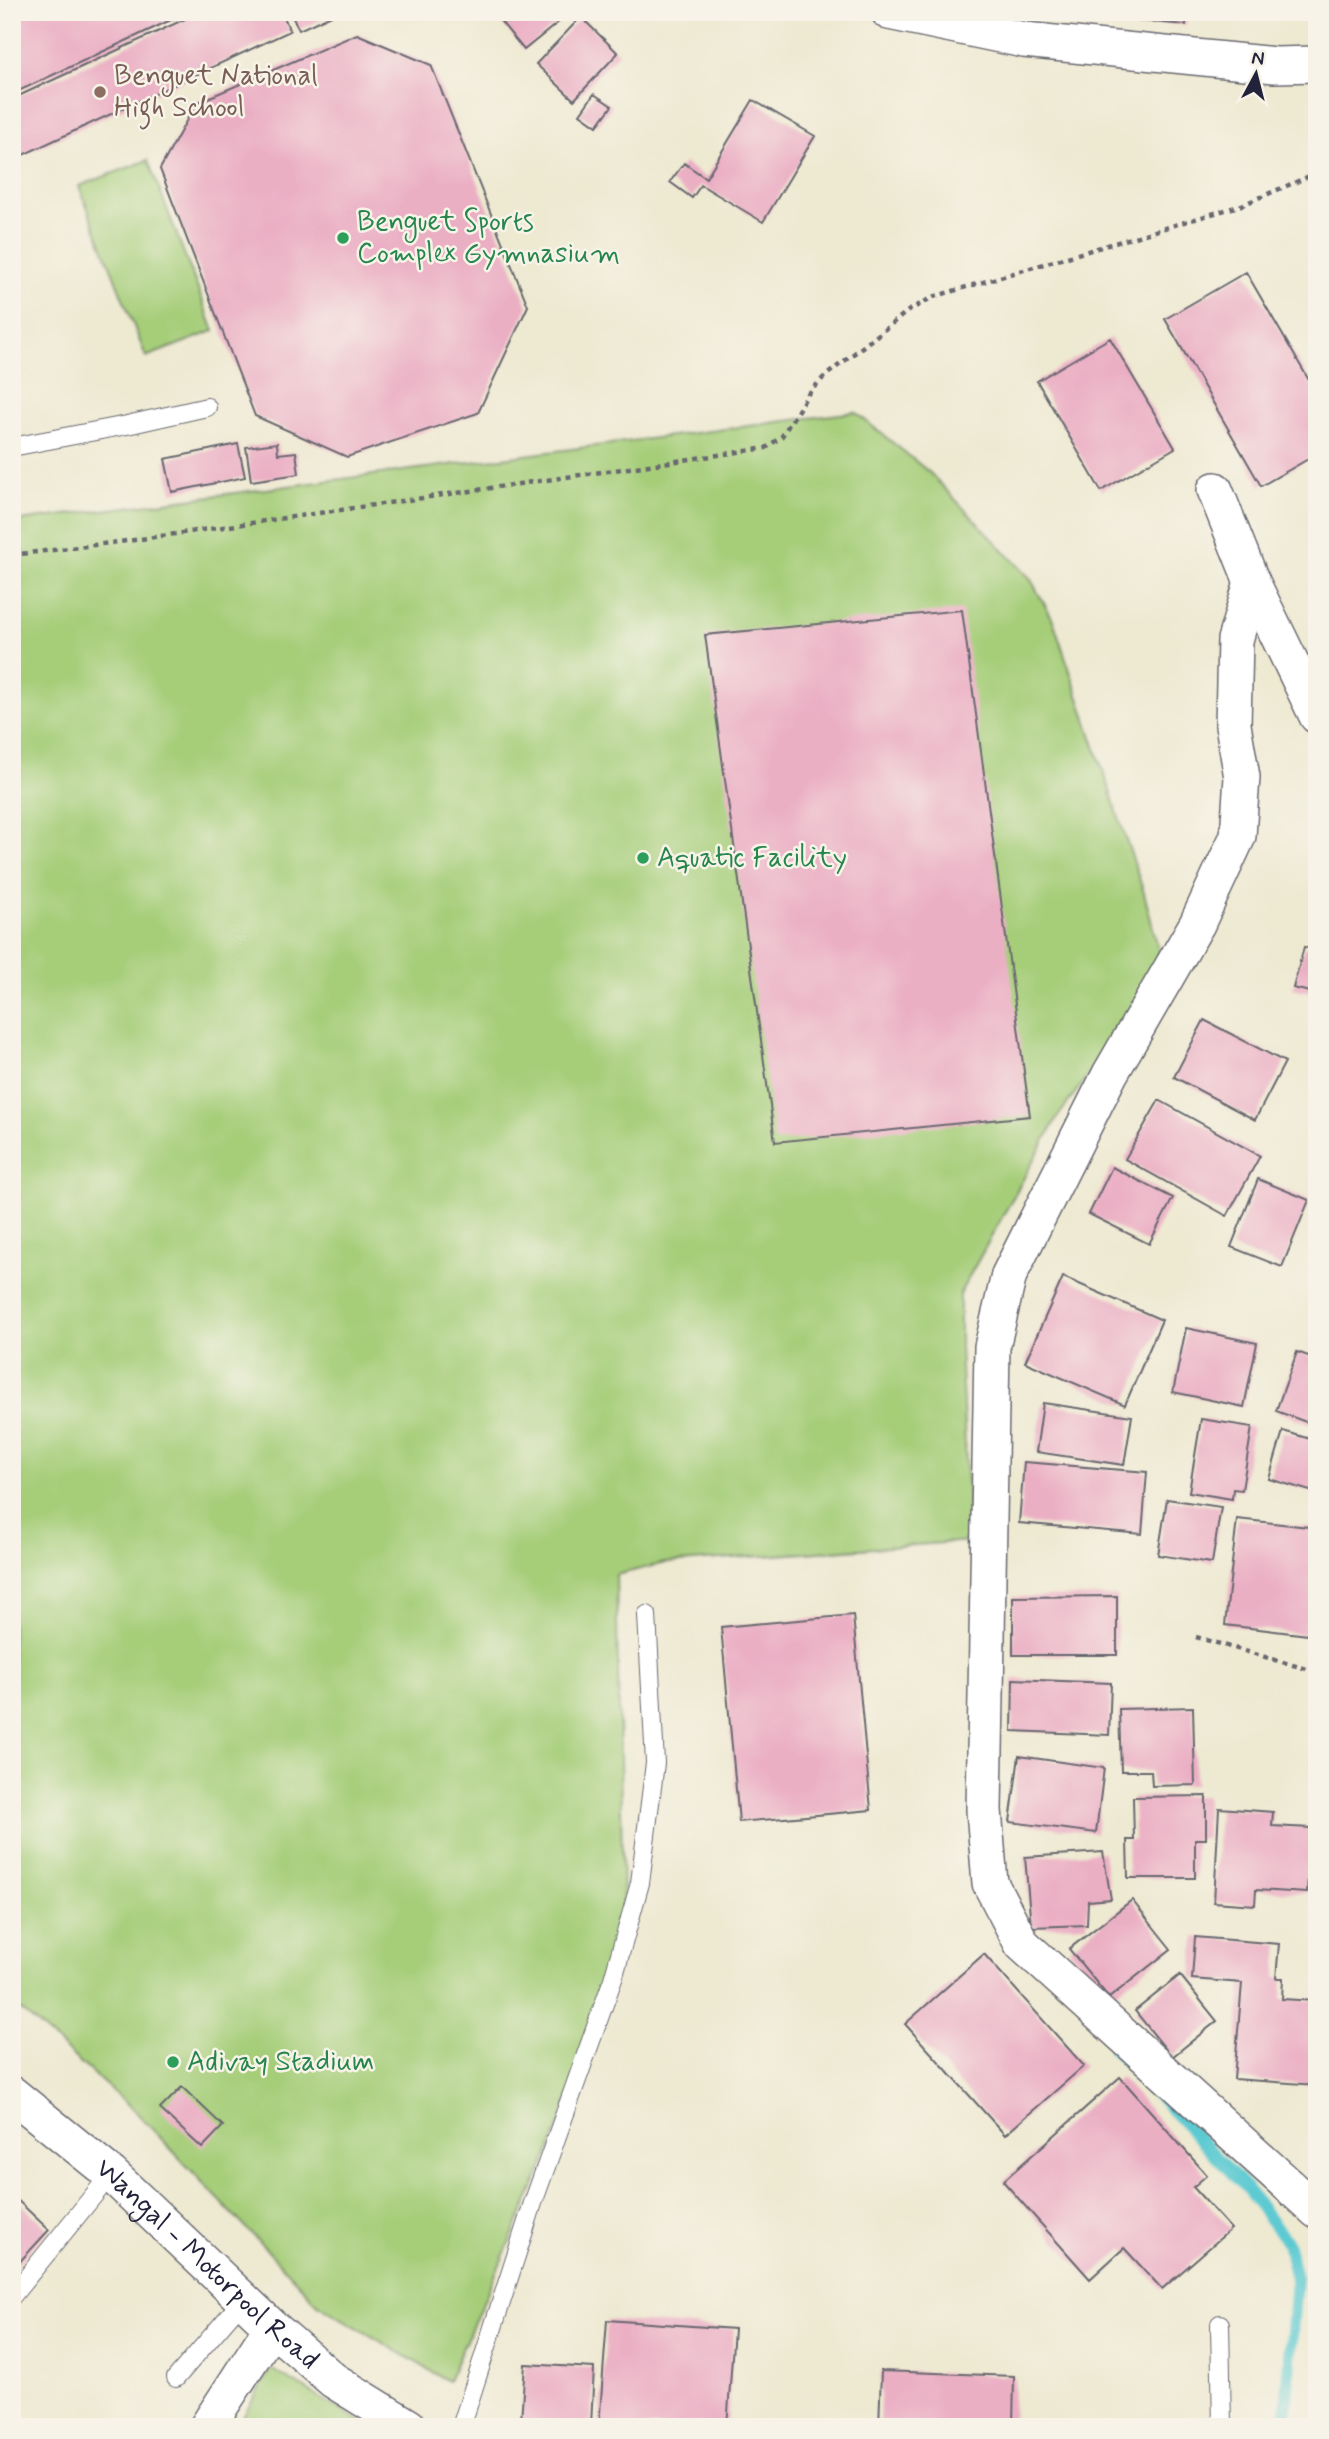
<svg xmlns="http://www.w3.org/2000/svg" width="1329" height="2439" viewBox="0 0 1329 2439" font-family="Mynerve,sans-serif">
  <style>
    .green { fill: #a6ce79; stroke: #64785a; stroke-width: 2 }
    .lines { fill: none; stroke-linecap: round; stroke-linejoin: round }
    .stream { stroke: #5dcad2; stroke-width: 12 }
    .building { fill: #ebafc4 }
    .service-casing { stroke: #696870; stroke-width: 20 }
    .minor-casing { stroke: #696870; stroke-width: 38 }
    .path { stroke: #696870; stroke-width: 4.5; stroke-dasharray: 5 5; stroke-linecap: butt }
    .service { stroke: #fff; stroke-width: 18 }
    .minor { stroke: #fff; stroke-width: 35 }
    .education-dot { fill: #8d6e63; stroke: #f7f3e8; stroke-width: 2.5 }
    .leisure-dot { fill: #2e9e5b; stroke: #f7f3e8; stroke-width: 2.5 }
    .labels { text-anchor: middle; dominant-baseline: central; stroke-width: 5; stroke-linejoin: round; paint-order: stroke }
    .education-label { font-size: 28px; fill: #785e54; stroke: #f7f3e8; text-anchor: start }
    .leisure-label { font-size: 28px; fill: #27864d; stroke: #f7f3e8; text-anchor: start }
    .street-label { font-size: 28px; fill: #22223b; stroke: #f7f3e8 }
  </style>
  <rect width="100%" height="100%" fill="#f7f3e8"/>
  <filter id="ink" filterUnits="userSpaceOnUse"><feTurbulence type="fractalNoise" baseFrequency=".0143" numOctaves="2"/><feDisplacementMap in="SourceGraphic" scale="14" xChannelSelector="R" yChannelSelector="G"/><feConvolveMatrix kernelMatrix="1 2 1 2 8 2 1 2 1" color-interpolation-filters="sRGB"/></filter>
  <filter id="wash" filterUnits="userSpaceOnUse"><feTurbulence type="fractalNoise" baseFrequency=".00686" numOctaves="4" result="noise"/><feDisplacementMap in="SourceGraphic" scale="28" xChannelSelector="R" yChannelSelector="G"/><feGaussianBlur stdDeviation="1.57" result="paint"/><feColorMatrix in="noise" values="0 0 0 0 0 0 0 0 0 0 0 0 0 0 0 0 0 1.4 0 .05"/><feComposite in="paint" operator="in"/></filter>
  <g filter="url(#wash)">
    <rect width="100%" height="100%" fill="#eee9d1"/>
    <path class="green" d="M148 160 214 331 146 357 79 186Z
      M855 412 930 473 1030 578 1053 620 1144 893 1164 971 1057 1118 960 1293V1348L970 1541 665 1563 616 1575 623 1900 622 1947 550 2151 448 2381 319 2305 136 2112 12 2002V522Z
      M271 2369 370 2427H237Z"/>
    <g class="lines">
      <path class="stream" d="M1114 2049 1247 2189 1287 2242 1296 2278 1285 2427"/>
    </g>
    <g id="blocks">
      <path class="building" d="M12 12H188L12 94Z
        M200 12H282L290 31 12 160V99Z
        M290 12H338L299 30Z
        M493 12H571L524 50Z
        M1073 12H1131V19L1073 14Z
        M1140 12H1187L1186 25 1139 21Z
        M1277 12H1314L1313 20 1277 18Z
        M581 17 618 53 574 100 536 64Z
        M357 34 431 65 528 306 478 413 347 457 255 416 160 169 196 103Z
        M594 94 612 106 597 126 580 114Z
        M753 100 815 136 763 222 701 185 692 198 670 182 684 163 706 178Z
        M1246 272 1317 394V454L1261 486 1165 319Z
        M1110 338 1175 448 1101 491 1037 381Z
        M277 443 278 454 296 452 299 474 251 481 246 447Z
        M238 444 245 477 172 492 165 459Z
        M962 610 1030 1116 775 1142 705 635Z
        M1304 947 1317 950V961L1310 992 1293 988Z
        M1204 1020 1285 1062 1255 1120 1174 1077Z
        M1159 1100 1260 1156 1227 1216 1125 1159Z
        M1112 1167 1173 1198 1149 1244 1089 1214Z
        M1258 1179 1309 1200 1282 1267 1231 1247Z
        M1063 1277 1162 1320 1125 1405 1025 1362Z
        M1186 1328 1257 1343 1244 1407 1173 1392Z
        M1297 1352 1317 1359V1426L1276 1411Z
        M1043 1403 1132 1416 1124 1465 1036 1452Z
        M1201 1419 1252 1427 1242 1490 1233 1489 1232 1499 1189 1492Z
        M1283 1431 1317 1441V1493L1269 1479Z
        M1024 1462 1147 1472 1142 1534 1019 1523Z
        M1167 1499 1221 1507 1212 1563 1158 1555Z
        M1237 1519 1317 1528V1636L1225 1625Z
        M1117 1596V1655H1013V1597Z
        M853 1615 871 1810 739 1822 721 1627Z
        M1013 1679 1111 1683 1109 1735 1012 1731Z
        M1193 1707 1195 1785 1152 1786 1151 1771H1121L1119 1709Z
        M1019 1756 1104 1768 1096 1833 1010 1822Z
        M1206 1796V1839H1195V1878H1128L1127 1840H1134L1133 1797Z
        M1219 1808 1273 1812 1272 1826 1311 1828 1307 1893 1256 1890 1255 1905 1214 1902Z
        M1103 1852 1111 1899 1088 1901 1087 1925 1031 1927 1025 1857Z
        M1132 1900 1171 1949 1109 1998 1069 1949Z
        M1195 1937 1279 1944 1276 1978H1283L1282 1999 1317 2001 1316 2085 1234 2079 1242 1983 1192 1979Z
        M984 1954 1084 2066 1005 2135 905 2024Z
        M1180 1975 1217 2021 1172 2057 1135 2011Z
        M1120 2077 1207 2175 1193 2187 1231 2229 1162 2289 1124 2248 1090 2279 1003 2181Z
        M182 2087 223 2126 202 2148 160 2109Z
        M12 2195 49 2230 12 2270Z
        M607 2320 734 2329 727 2427H599Z
        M525 2364 594 2368 591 2425 521 2420Z
        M881 2371 1014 2376 1013 2427H879Z"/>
    </g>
  </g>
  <g filter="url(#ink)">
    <use href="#blocks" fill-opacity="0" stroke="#696870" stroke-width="2"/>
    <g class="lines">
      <defs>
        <path id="service" d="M12 447 127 425 207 407
          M12 2296 111 2174
          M1220 2324 1222 2427
          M176 2378 243 2300
          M461 2427 533 2203 613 1979 640 1883 655 1763 647 1615"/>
        <g id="minor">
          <path d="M889 12 1024 40 1275 65 1317 64"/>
          <path d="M1215 490 1252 582 1317 716"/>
          <path d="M1252 582 1235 640 1233 725 1242 777 1238 836 1197 924 1110 1074 1009 1275 992 1347 984 1810 990 1883 1022 1944 1317 2211"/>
          <path id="s1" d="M12 2094 111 2174 272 2327 333 2380 409 2427"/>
          <path d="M207 2427 272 2327"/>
        </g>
      </defs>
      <use href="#service" class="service-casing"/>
      <use href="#minor" class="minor-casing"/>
      <path class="path" d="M12 555 127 541 766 448 782 436 808 394 824 377 908 311 933 297 1242 205 1317 173
        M1196 1637 1317 1672"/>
      <use href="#service" class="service"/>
      <use href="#minor" class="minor"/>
    </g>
  </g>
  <circle class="education-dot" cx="100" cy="92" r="7"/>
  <g class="leisure-dot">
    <circle cx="343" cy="238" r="7"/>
    <circle cx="643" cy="858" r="7"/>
    <circle cx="173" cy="2062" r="7"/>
  </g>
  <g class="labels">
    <g class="education-label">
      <text x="114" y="76">Benguet National<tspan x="114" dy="32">High School</tspan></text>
    </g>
    <g class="leisure-label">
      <text x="357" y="222">Benguet Sports<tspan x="357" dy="32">Complex Gymnasium</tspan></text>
      <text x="657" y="858">Aquatic Facility</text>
      <text x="187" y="2062">Adivay Stadium</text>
    </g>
    <g class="street-label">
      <text stroke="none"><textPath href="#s1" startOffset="259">Wangal - Motorpool Road</textPath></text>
    </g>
  </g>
  <rect width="1329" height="2439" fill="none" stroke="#f7f3e8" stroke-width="42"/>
  <g transform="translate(1256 74) rotate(7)" stroke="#f7f3e8" stroke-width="5" paint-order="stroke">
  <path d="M0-5L12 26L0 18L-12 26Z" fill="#22223b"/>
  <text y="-10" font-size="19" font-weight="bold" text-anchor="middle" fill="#22223b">N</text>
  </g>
</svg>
